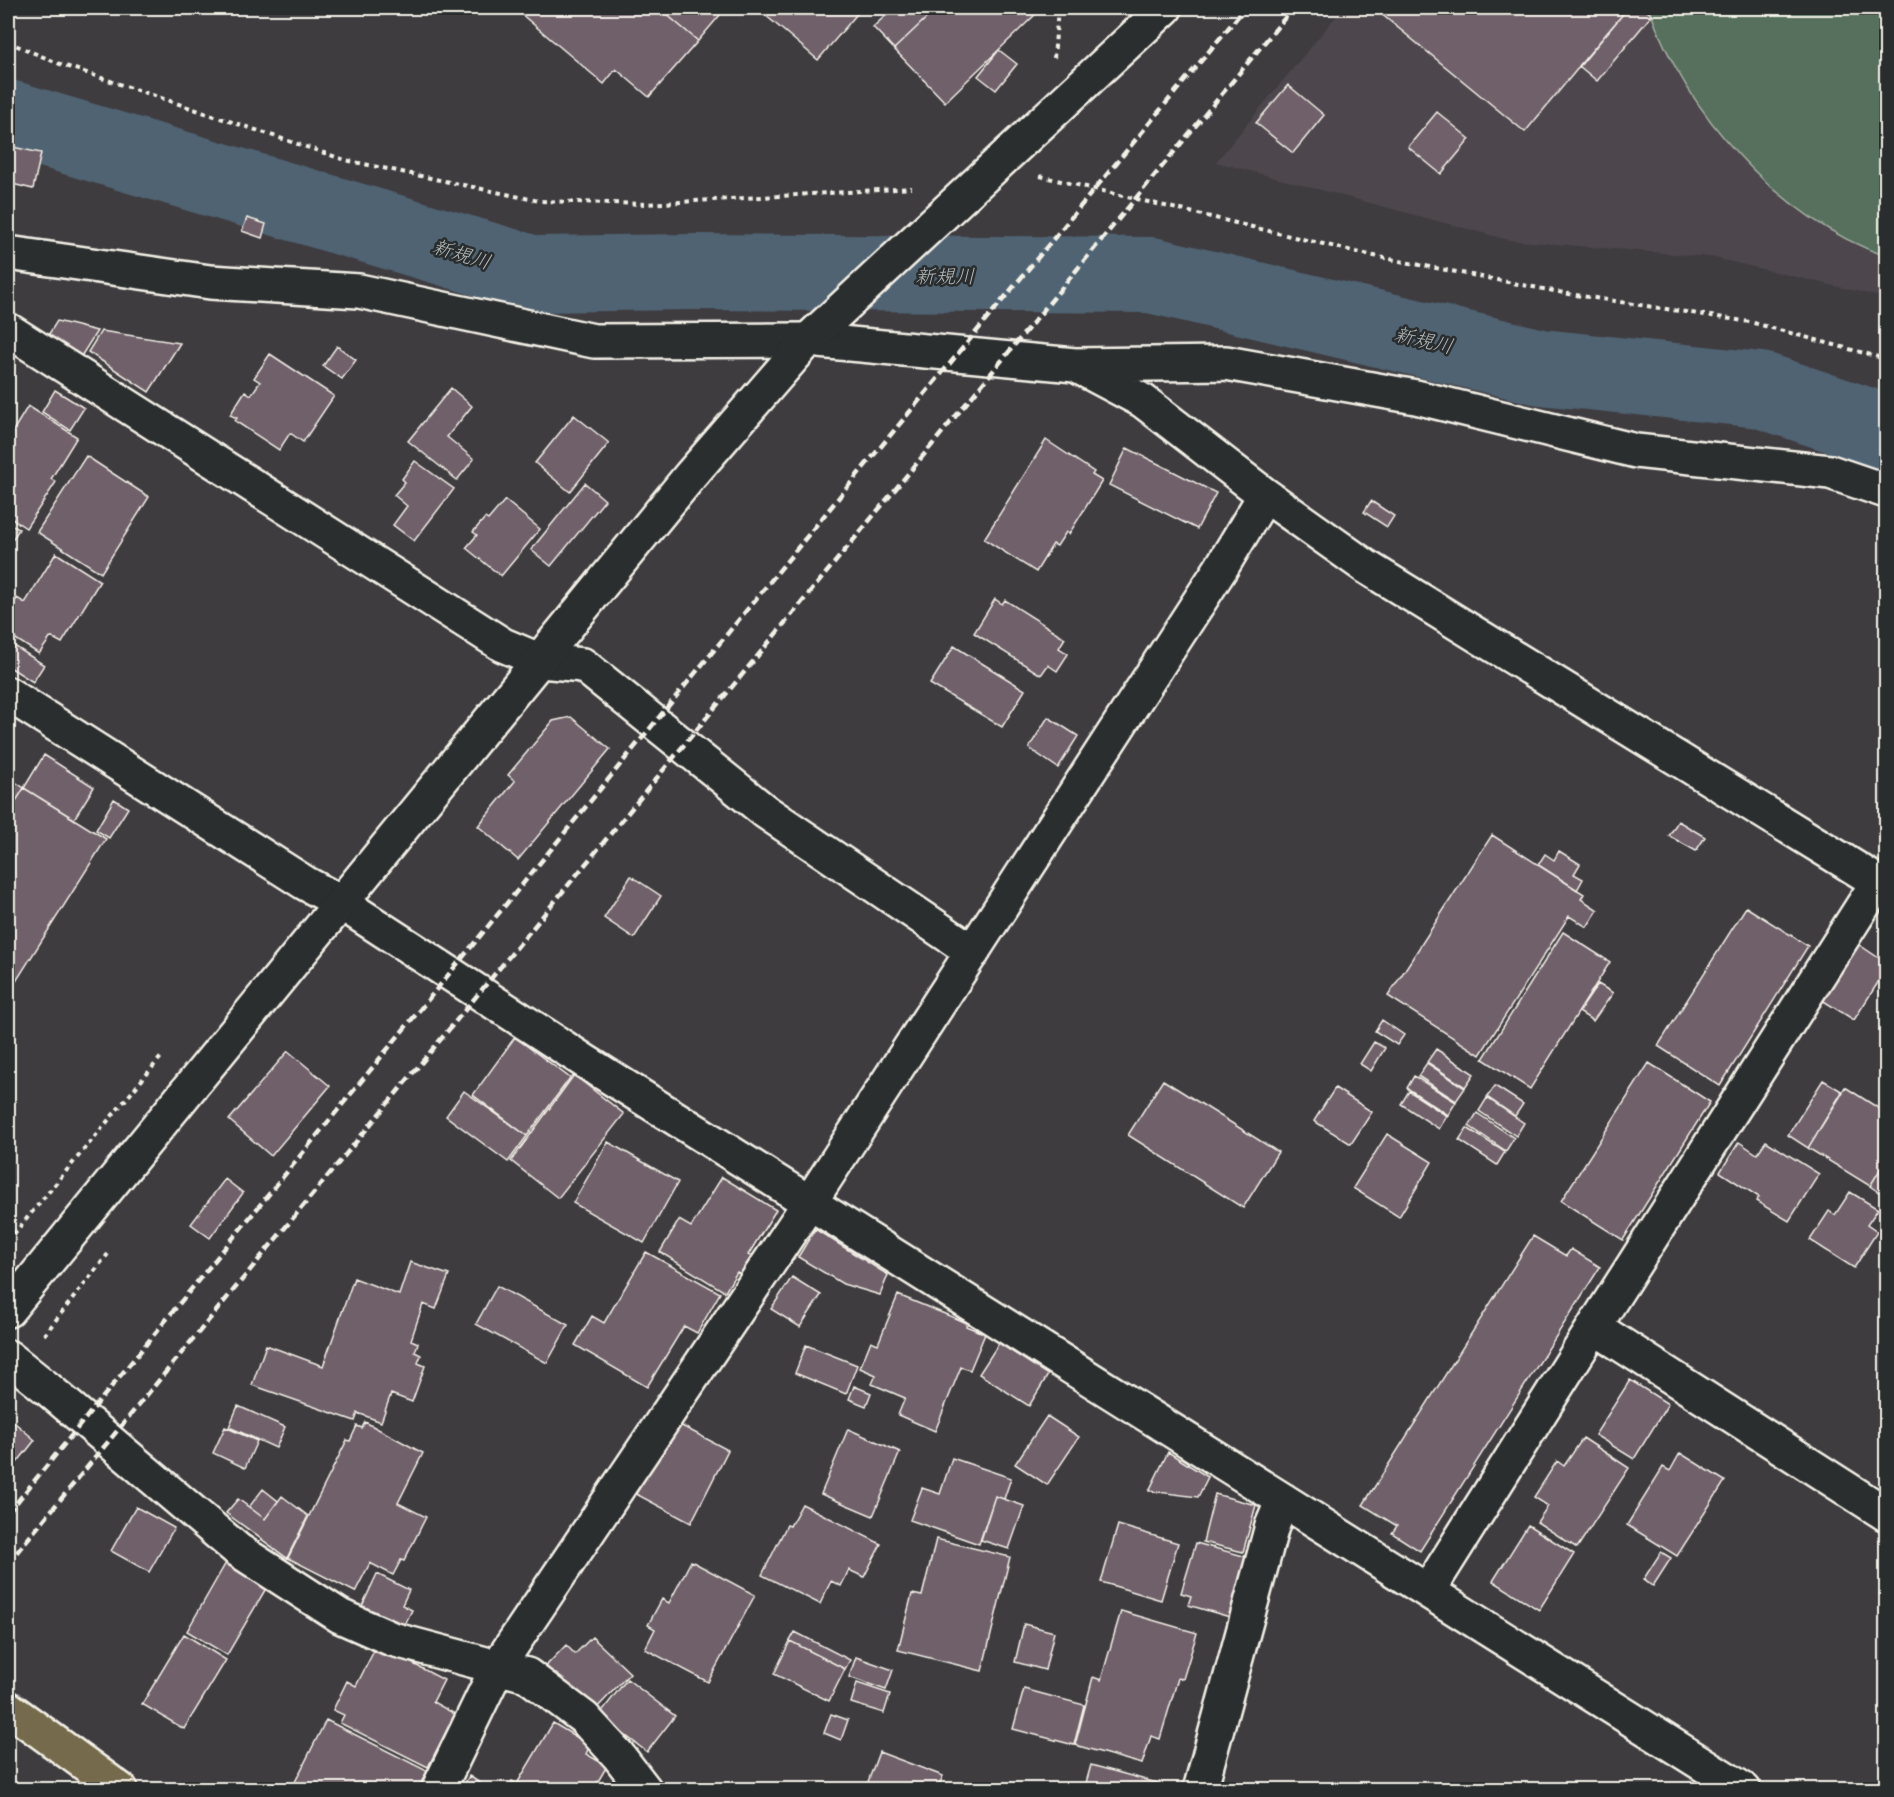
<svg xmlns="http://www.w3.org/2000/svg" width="1894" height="1797" viewBox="0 0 1894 1797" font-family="'Playpen Sans','Klee One',sans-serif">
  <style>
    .built { fill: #4e474d }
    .green { fill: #566f5d; stroke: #a5b0a2; stroke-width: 1.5 }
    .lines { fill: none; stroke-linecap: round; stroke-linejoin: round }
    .river { stroke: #4f6372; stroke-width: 76 }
    .building { fill: #70606b; stroke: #f4f1e8; stroke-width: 1.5 }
    .street-casing { stroke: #f4f1e8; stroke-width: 38 }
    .secondary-casing { stroke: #f4f1e8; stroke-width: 38 }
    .primary-casing { stroke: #f4f1e8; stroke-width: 38 }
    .path { stroke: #f4f1e8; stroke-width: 4; stroke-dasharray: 4.5 4.5; stroke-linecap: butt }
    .street { stroke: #2a2d2e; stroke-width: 33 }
    .secondary { stroke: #2a2d2e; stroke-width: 33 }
    .primary { stroke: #756b4b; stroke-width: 33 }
    .rail { stroke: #f4f1e8; stroke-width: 4.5; stroke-dasharray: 9 4.5; stroke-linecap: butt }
    .labels { text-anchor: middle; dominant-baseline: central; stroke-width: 5; stroke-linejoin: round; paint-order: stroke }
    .water-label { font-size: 20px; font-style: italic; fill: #b2b8b9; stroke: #2a2d2e }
  </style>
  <rect width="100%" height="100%" fill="#3f3c40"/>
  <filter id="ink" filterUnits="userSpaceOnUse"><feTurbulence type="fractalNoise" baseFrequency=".0167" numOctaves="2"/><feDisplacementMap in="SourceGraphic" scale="12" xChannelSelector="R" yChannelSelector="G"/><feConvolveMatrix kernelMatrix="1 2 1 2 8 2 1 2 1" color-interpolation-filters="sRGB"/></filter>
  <g filter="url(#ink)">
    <path class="built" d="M1343 8H1886V298L1711 257 1509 240 1216 162Z"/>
    <path class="green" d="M1649 8H1886V256C1781 221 1684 111 1649 8Z"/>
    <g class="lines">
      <path class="river" d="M8 118 534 274 691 272 1151 275 1541 367 1761 390 1886 432"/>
    </g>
    <path class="building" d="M514 8H659L698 41 649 97 616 69 604 84Z
      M659 8H726L698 41Z
      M757 8H862L818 60Z
      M894 8H937L894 49 873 27Z
      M937 8H1039L1041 9 945 102 894 49Z
      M1374 8H1628L1525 132Z
      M1628 8H1643L1652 15 1597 81 1579 66Z
      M999 50 1017 64 996 90 978 76Z
      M1288 85 1324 115 1293 153 1256 123Z
      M1437 112 1470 139 1441 174 1408 147Z
      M8 146 41 153 33 189 8 183Z
      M247 218 266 224 262 238 242 231Z
      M57 321 97 331 80 358 47 337Z
      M101 331 180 343 149 392 88 352Z
      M337 346 356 360 342 379 323 366Z
      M270 354 334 396 303 442 290 433 279 450 235 421 237 418 230 415 245 391 251 395 260 382 254 378Z
      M451 388 472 406 447 437 474 459 457 480 408 441Z
      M55 390 84 408 70 430 42 412Z
      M28 406 77 437 51 479 56 482 26 528 8 516V439Z
      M574 415 609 443 570 492 535 463Z
      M1046 440 1094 472 1092 475 1102 481 1069 534 1066 532 1057 546 1053 544 1036 572 984 539Z
      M1127 448 1216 493 1197 529 1109 485Z
      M86 456 149 497 101 573 37 532Z
      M415 461 454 489 414 541 393 525 407 506 394 495 405 482 402 479Z
      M585 483 605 500 551 566 531 550Z
      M505 500 540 529 501 576 466 548 477 535 473 532 485 518 488 520Z
      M1371 501 1394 516 1387 527 1364 512Z
      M8 523 19 529 8 547Z
      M56 553 100 581 62 643 51 637 39 654 8 634V613L17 598 25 603Z
      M995 599 1002 604 1005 600 1065 638 1059 648 1068 654 1057 671 1048 665 1041 675 974 633Z
      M8 642 44 665 33 682 8 666Z
      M954 646 1025 690 1002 727 930 684Z
      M571 717 610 749 518 860 478 826 515 781 508 775 553 721Z
      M1048 717 1078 736 1058 768 1029 748Z
      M44 755 94 787 74 819 24 788Z
      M8 777 24 788 8 814Z
      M24 788 106 839 8 994V814Z
      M114 799 128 808 109 838 96 830Z
      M1678 821 1705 837 1696 851 1669 836Z
      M1492 835 1584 894 1581 899 1598 910 1587 927 1569 916 1480 1055 1388 996Z
      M1559 851 1580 864 1574 874 1583 879 1577 890 1538 865 1545 854 1554 860Z
      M631 876 661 896 634 938 604 918Z
      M1746 907 1808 946 1720 1086 1658 1046Z
      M1563 932 1610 962 1530 1089 1483 1059Z
      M1858 944 1886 963V970L1854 1020 1822 1000Z
      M1598 984 1613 993 1593 1021 1579 1012Z
      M1382 1020 1404 1035 1397 1045 1375 1031Z
      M515 1037 570 1078 527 1136 473 1095Z
      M1374 1042 1385 1048 1371 1071 1360 1064Z
      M1436 1049 1474 1074 1465 1087 1427 1062Z
      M288 1051 330 1086 271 1156 229 1120Z
      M1427 1063 1465 1088 1456 1101 1418 1076Z
      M1649 1063 1710 1102 1623 1240 1561 1201Z
      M574 1075 624 1114 558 1198 511 1161Z
      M1414 1076 1456 1102 1448 1115 1407 1088Z
      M1163 1080 1278 1152 1243 1208 1128 1135Z
      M1823 1080 1843 1092 1808 1148 1788 1135Z
      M1495 1086 1523 1104 1515 1116 1487 1097Z
      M1845 1087 1886 1113V1160L1870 1186 1808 1148Z
      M1335 1088 1372 1112 1351 1144 1314 1121Z
      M464 1091 527 1136 508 1162 446 1116Z
      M1409 1091 1447 1116 1439 1129 1401 1104Z
      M1487 1098 1524 1123 1516 1136 1479 1111Z
      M1477 1113 1514 1138 1506 1151 1469 1126Z
      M1467 1128 1505 1152 1497 1165 1459 1140Z
      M1387 1134 1432 1162 1399 1217 1353 1188Z
      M1766 1141 1819 1174 1789 1221 1756 1201 1759 1197 1720 1172 1739 1142 1757 1154Z
      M608 1142 678 1182 644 1243 573 1203Z
      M1886 1160V1197L1870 1186Z
      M722 1177 776 1210 748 1255 754 1258 743 1275 737 1272 725 1292 660 1252 679 1220 691 1227Z
      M225 1179 243 1193 210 1238 191 1224Z
      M1850 1192 1878 1209 1867 1225 1877 1232 1854 1268 1810 1240 1829 1211 1835 1215Z
      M815 1229 888 1275 880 1295 843 1284 798 1257Z
      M1533 1236 1566 1256 1571 1249 1600 1267 1420 1551 1392 1533 1397 1526 1363 1505Z
      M646 1252 720 1293 697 1333 684 1326 647 1387 575 1345 592 1316 604 1323Z
      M410 1262 449 1275 436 1309 423 1304 411 1340 418 1343 415 1352 421 1355 418 1363 425 1366 412 1402 391 1394 381 1422 358 1413 355 1421 252 1385 266 1345 323 1366 354 1278 399 1295Z
      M792 1277 821 1295 800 1327 771 1309Z
      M497 1286 568 1325 547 1363 476 1324Z
      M898 1295 967 1323 966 1326 985 1334 970 1370 961 1367 935 1431 898 1415 905 1398 872 1384 876 1375 860 1368 871 1341 878 1344Z
      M999 1343 1048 1375 1029 1406 979 1374Z
      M806 1345 857 1365 846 1394 795 1373Z
      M1630 1380 1668 1404 1634 1459 1595 1435Z
      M854 1386 871 1393 866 1406 849 1399Z
      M238 1406 285 1427 276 1448 229 1427Z
      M1047 1416 1079 1437 1047 1485 1015 1464Z
      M8 1417 35 1440 8 1474Z
      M365 1422 423 1453 398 1503 426 1517 404 1561 401 1560 393 1575 370 1563 355 1592 288 1558 347 1440 350 1441 357 1426 362 1428Z
      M678 1424 728 1450 691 1523 636 1494 664 1440 669 1443Z
      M225 1427 257 1441 245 1468 213 1453Z
      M848 1429 900 1452 873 1516 821 1494Z
      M1583 1438 1629 1468 1577 1548 1537 1522 1548 1506 1534 1497 1557 1461 1564 1466Z
      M1168 1452 1208 1477 1198 1497 1149 1491Z
      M1680 1453 1725 1481 1677 1556 1627 1525 1663 1467 1670 1471Z
      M952 1458 1011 1478 1004 1499 995 1496 979 1544 910 1520 922 1488 940 1494Z
      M263 1489 278 1501 265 1519 249 1507Z
      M1215 1494 1256 1505 1243 1552 1203 1542Z
      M282 1496 308 1516 287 1558 226 1513 238 1499 265 1519Z
      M995 1496 1024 1506 1009 1549 981 1540Z
      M802 1504 881 1544 864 1577 849 1570 841 1586 831 1581 820 1604 762 1575 787 1525 790 1526Z
      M136 1507 174 1528 149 1572 111 1551Z
      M1118 1525 1178 1543 1161 1600 1101 1582Z
      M1528 1525 1574 1554 1539 1610 1493 1581Z
      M936 1539 1010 1557 982 1671 898 1650 912 1594 922 1596Z
      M1196 1543 1247 1557 1230 1617 1188 1605 1191 1596 1181 1593Z
      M1661 1552 1671 1558 1653 1586 1643 1580Z
      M227 1561 268 1585 227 1655 187 1631Z
      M691 1561 755 1595 708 1682 645 1649 655 1629 648 1625 662 1599 669 1603Z
      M377 1574 409 1590 402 1605 412 1610 404 1626 362 1606Z
      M1121 1611 1197 1633 1183 1679 1178 1678 1160 1739 1151 1736 1142 1764 1075 1745 1093 1677 1101 1680Z
      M1024 1624 1054 1632 1045 1670 1015 1662Z
      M795 1632 850 1660 845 1669 790 1641Z
      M184 1634 226 1660 184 1729 142 1704Z
      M592 1637 630 1673 594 1711 546 1666 566 1645 575 1654Z
      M790 1641 845 1669 829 1701 774 1674Z
      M377 1645 444 1680 433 1702 455 1714 428 1767 340 1723 344 1715 333 1710 347 1681 356 1686Z
      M856 1657 893 1670 886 1690 849 1677Z
      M627 1679 675 1716 647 1752 599 1715Z
      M857 1683 890 1694 884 1713 851 1703Z
      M1024 1689 1084 1705 1074 1745 1013 1729Z
      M831 1714 848 1720 841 1740 824 1733Z
      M326 1720 427 1771 418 1790H291Z
      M553 1723 590 1745 586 1754 607 1766 593 1790H530L518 1782Z
      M879 1752 943 1776 937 1790H865Z
      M1091 1765 1157 1783 1155 1790H1084Z
      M469 1776 491 1790H461Z
      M512 1781 526 1790H507Z"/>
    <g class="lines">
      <defs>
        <path id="street" d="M8 253 210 282 359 291 594 341 808 340 1075 365 1226 363 1416 397 1636 451 1830 472 1886 491
          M8 330 503 645 541 661 583 665 766 812 973 952
          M1077 366 1143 401 1265 495 1365 566 1886 887
          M8 694 305 883 340 902 586 1062 1744 1790
          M1594 1327 1878 882
          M8 1357 48 1389 238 1550 340 1616 392 1639 527 1675 584 1718 618 1755 645 1790
          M1428 1591 1594 1327 1886 1514
          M438 1790 498 1666 810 1202 1221 568 1265 495
          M1200 1790 1272 1526 1283 1500"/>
        <path id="secondary" d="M8 1310 690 476 808 340 1165 8"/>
        <path id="primary" d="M8 1708 121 1790"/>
      </defs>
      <use href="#street" class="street-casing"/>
      <use href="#secondary" class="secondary-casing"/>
      <use href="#primary" class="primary-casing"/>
      <path class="path" d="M8 42 60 64 345 160 539 201 646 204 912 188
        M1054 58 1058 8
        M1040 176 1369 255 1569 294 1750 322 1886 359
        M8 1241 161 1057
        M44 1335 108 1254"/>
      <use href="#street" class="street"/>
      <use href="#secondary" class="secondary"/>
      <use href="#primary" class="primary"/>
      <path class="rail" d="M8 1513 854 479 1245 8
        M8 1563 1293 8"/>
    </g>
  </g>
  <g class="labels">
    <g class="water-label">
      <text transform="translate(462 253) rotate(17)">新規川</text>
      <text x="945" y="275">新規川</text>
      <text transform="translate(1424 339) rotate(13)">新規川</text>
    </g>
  </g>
  <rect width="1894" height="1797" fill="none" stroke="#2a2d2e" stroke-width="30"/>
  <rect x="15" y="15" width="1864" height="1767" fill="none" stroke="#f4f1e8" stroke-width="2" filter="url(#ink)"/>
</svg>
